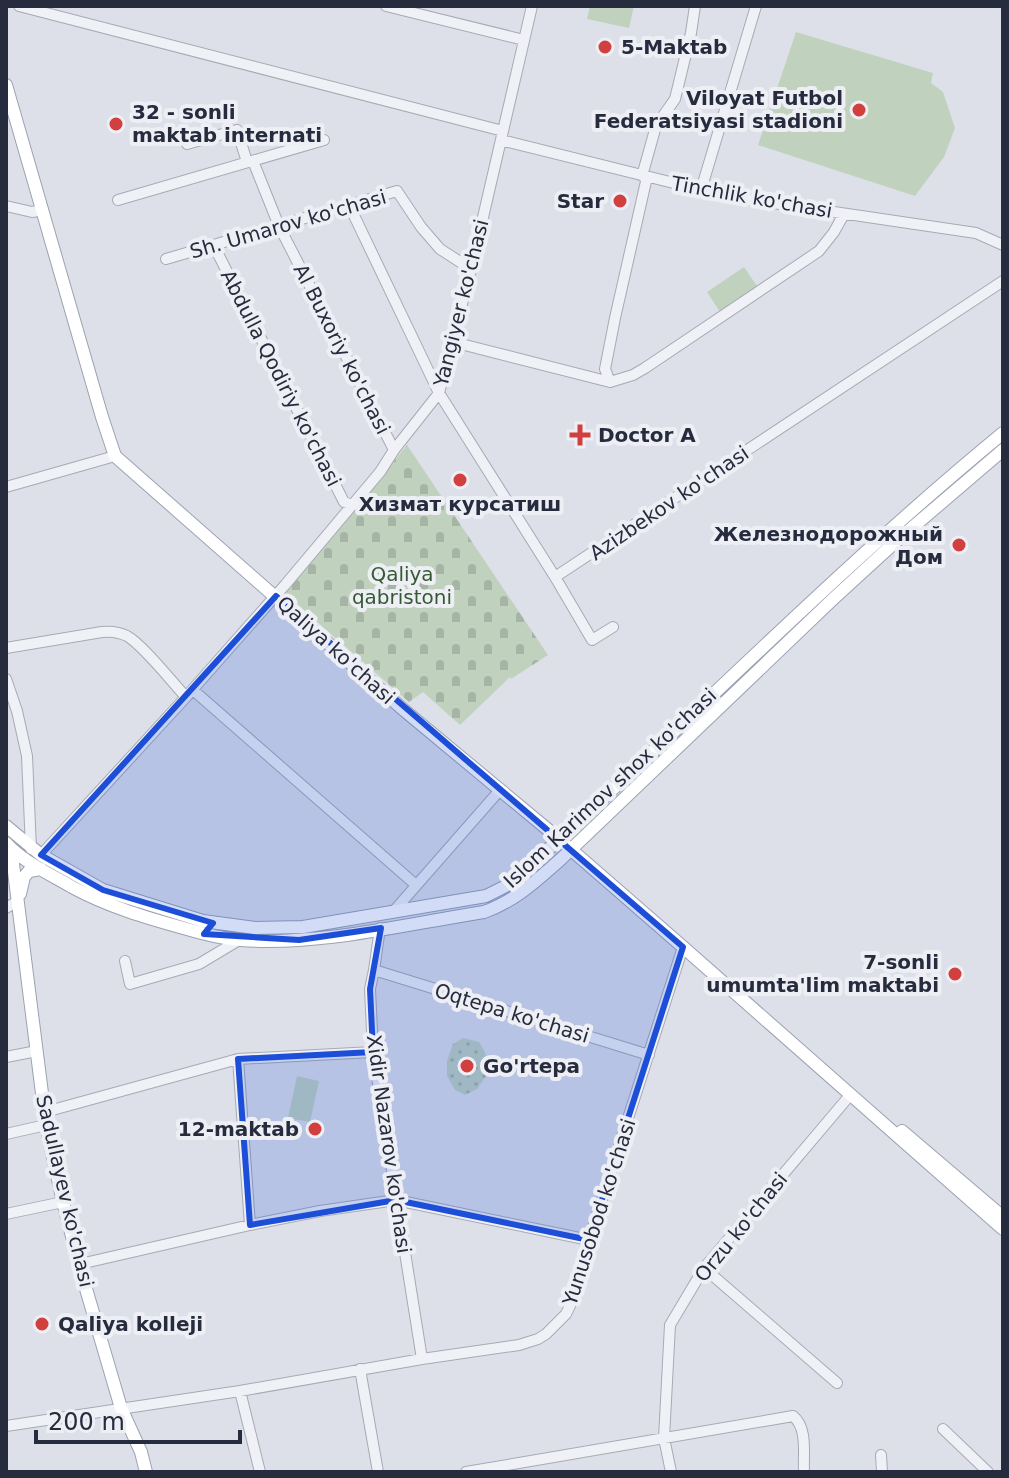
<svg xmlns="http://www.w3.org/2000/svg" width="1009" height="1478" viewBox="0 0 1009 1478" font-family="'DejaVu Sans',sans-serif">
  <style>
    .grass { fill: url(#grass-dots) }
    .cemetery { fill: url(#cemetery-stones) }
    .garden { fill: #c0d2be }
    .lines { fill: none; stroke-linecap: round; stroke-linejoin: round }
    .minor-casing { stroke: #a6aab5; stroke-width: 12 }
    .major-casing { stroke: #9ca2b3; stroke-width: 14 }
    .minor { stroke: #f0f1f6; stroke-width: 10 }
    .major { stroke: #fff; stroke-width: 12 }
    .marked { fill: #1d4ed8; fill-opacity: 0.2; stroke: #1d4ed8; stroke-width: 6; stroke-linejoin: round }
    .poi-dot { fill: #d13f3e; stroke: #edeff5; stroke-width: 3 }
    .labels { text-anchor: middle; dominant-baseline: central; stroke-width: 8; stroke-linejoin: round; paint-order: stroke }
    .poi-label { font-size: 20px; font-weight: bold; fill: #262b3e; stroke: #edeff5; text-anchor: start }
    .street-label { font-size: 20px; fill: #262b3e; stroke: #edeff5 }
    .park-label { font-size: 20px; fill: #355a33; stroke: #edeff5 }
  </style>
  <defs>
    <pattern id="grass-dots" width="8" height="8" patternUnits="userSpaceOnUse" patternTransform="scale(2)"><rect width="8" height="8" fill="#c0d2be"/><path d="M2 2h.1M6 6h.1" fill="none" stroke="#a5b4a4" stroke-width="1.8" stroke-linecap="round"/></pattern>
    <pattern id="cemetery-stones" width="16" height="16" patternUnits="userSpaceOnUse" patternTransform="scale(2)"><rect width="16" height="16" fill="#c0d2be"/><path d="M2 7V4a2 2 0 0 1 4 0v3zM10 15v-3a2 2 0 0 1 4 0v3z" fill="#a5b4a4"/></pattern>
  </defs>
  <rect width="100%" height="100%" fill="#dde0e8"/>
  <path class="grass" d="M463 1038 479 1042 485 1052 489 1072 477 1089 465 1095 455 1090 447 1076V1061L453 1044Z"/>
  <path class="cemetery" d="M407 445 548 655 511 679 510 677 460 725 423 692 409 702 285 594Z"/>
  <path class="garden" d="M590 6H634L629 28 587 19Z
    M796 32 933 73 931 83 943 92 955 128 944 157 915 196 758 145Z
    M744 267 757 286 720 312 707 292Z
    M297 1076 319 1081 310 1122 288 1118Z"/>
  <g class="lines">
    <defs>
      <path id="minor" d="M19 6 503 131
        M386 6 524 40
        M501 140 726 196 976 233 1003 245
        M187 144 237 130 247 162
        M253 161 279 226 394 450
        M642 176 656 126 675 99 691 33 695 6
        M701 190 756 6
        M118 200 324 140
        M349 205 439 393 555 577 1003 281
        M6 206 32 212 43 210
        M214 246 344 502 353 505
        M166 259 397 191 421 227 440 249 471 269
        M453 342 610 382 605 369 615 318 647 177
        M610 382 633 375 645 368 819 251 834 232 844 214
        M6 487 115 456
        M555 577 592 640 613 627
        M6 648 102 632C111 631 119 632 127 636 143 645 172 682 186 697
        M6 679 17 711 27 756 31 849
        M193 690 416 885
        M41 855 186 697 285 585 380 472 394 450 439 393 471 269 532 6
        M6 908 18 901
        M393 912 500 790
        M380 928 374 970 370 989 373 1052 422 1359
        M125 961 130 984 199 964 239 940
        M374 970 649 1055
        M6 1057 37 1051
        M238 1059 250 1225
        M45 1112 238 1059 373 1052
        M6 1134 46 1125
        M6 1214 63 1202
        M80 1264 250 1225 320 1211 396 1200 589 1240
        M704 1268 837 1383
        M360 1369 378 1472
        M240 1391 260 1472
        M6 1426 240 1391 422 1359 519 1345 538 1339 546 1334 566 1314 574 1297 589 1240 683 947
        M943 1429 988 1472
        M881 1455 882 1472
        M466 1472 793 1416C808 1428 803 1454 804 1472
        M671 1472 664 1438 670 1325 704 1268 851 1094"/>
      <path id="major" d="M6 85 102 417 115 456 405 711 552 833 683 947 1003 1229
        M6 826 41 855 103 890 203 921 255 928 303 927 486 896 504 887 519 876C681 729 834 572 1003 433
        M6 843C23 862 50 874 72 887 109 907 147 918 187 929 204 934 223 939 241 940 319 946 406 924 484 912 515 901 536 881 561 859L833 599 893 544 1003 450
        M11 848 46 1125 63 1202 84 1282 121 1408 141 1452 146 1472
        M20 894 24 877 29 871 41 869
        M902 1131 1003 1217"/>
    </defs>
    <use href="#minor" class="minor-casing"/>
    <use href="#major" class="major-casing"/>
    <use href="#minor" class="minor"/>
    <use href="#major" class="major"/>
  </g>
  <path class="marked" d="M276 596 683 947 589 1240 396 1200 250 1225 238 1059 373 1052 370 989 381 928 299 940 204 934 213 923 103 890 41 855Z"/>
  <g class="poi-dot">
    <circle cx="605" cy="47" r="8"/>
    <circle cx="859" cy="110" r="8"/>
    <circle cx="116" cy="124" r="8"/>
    <circle cx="620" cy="201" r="8"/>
    <path d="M576 423h8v8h8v8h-8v8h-8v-8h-8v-8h8z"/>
    <circle cx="460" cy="480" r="8"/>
    <circle cx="959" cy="545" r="8"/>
    <circle cx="955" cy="974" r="8"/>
    <circle cx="467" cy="1066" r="8"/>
    <circle cx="315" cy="1129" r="8"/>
    <circle cx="42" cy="1324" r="8"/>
  </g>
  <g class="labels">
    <g class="poi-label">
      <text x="621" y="47">5-Maktab</text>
      <text x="843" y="98" text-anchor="end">Viloyat Futbol<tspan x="843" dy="23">Federatsiyasi stadioni</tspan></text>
      <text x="132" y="112">32 - sonli<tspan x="132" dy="23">maktab internati</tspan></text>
      <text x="604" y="201" text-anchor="end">Star</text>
      <text x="598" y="435">Doctor A</text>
      <text x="460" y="504" text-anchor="middle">Хизмат курсатиш</text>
      <text x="943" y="534" text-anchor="end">Железнодорожный<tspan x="943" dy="23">Дом</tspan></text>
      <text x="939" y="962" text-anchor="end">7-sonli<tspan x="939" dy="23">umumta'lim maktabi</tspan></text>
      <text x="483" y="1066">Go'rtepa</text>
      <text x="299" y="1129" text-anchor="end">12-maktab</text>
      <text x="58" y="1324">Qaliya kolleji</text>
    </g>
    <g class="street-label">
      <text transform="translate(752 197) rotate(10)">Tinchlik ko'chasi</text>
      <text transform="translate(288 224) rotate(-16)">Sh. Umarov ko'chasi</text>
      <text transform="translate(461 303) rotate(-76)">Yangiyer ko'chasi</text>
      <text transform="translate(342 349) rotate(63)">Al Buxoriy ko'chasi</text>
      <text transform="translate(281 378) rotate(63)">Abdulla Qodiriy ko'chasi</text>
      <text transform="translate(669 503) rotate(-34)">Azizbekov ko'chasi</text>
      <text transform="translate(336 650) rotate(42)">Qaliya ko'chasi</text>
      <text transform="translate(610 788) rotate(-43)">Islom Karimov shox ko'chasi</text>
      <text transform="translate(512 1013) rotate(17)">Oqtepa ko'chasi</text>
      <text transform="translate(389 1144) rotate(82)">Xidir Nazarov ko'chasi</text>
      <text transform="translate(65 1191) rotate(77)">Sadullayev ko'chasi</text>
      <text transform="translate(599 1212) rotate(-72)">Yunusobod ko'chasi</text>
      <text transform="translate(741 1227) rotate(-51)">Orzu ko'chasi</text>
    </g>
    <g class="park-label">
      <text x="402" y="574">Qaliya<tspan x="402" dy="23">qabristoni</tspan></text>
    </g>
  </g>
  <rect width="1009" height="1478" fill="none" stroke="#262b3e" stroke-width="16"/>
  <path d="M36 1430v12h204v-12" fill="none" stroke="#262b3e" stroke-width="4"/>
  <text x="48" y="1430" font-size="24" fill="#262b3e" stroke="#edeff5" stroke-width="6" paint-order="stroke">200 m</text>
</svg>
